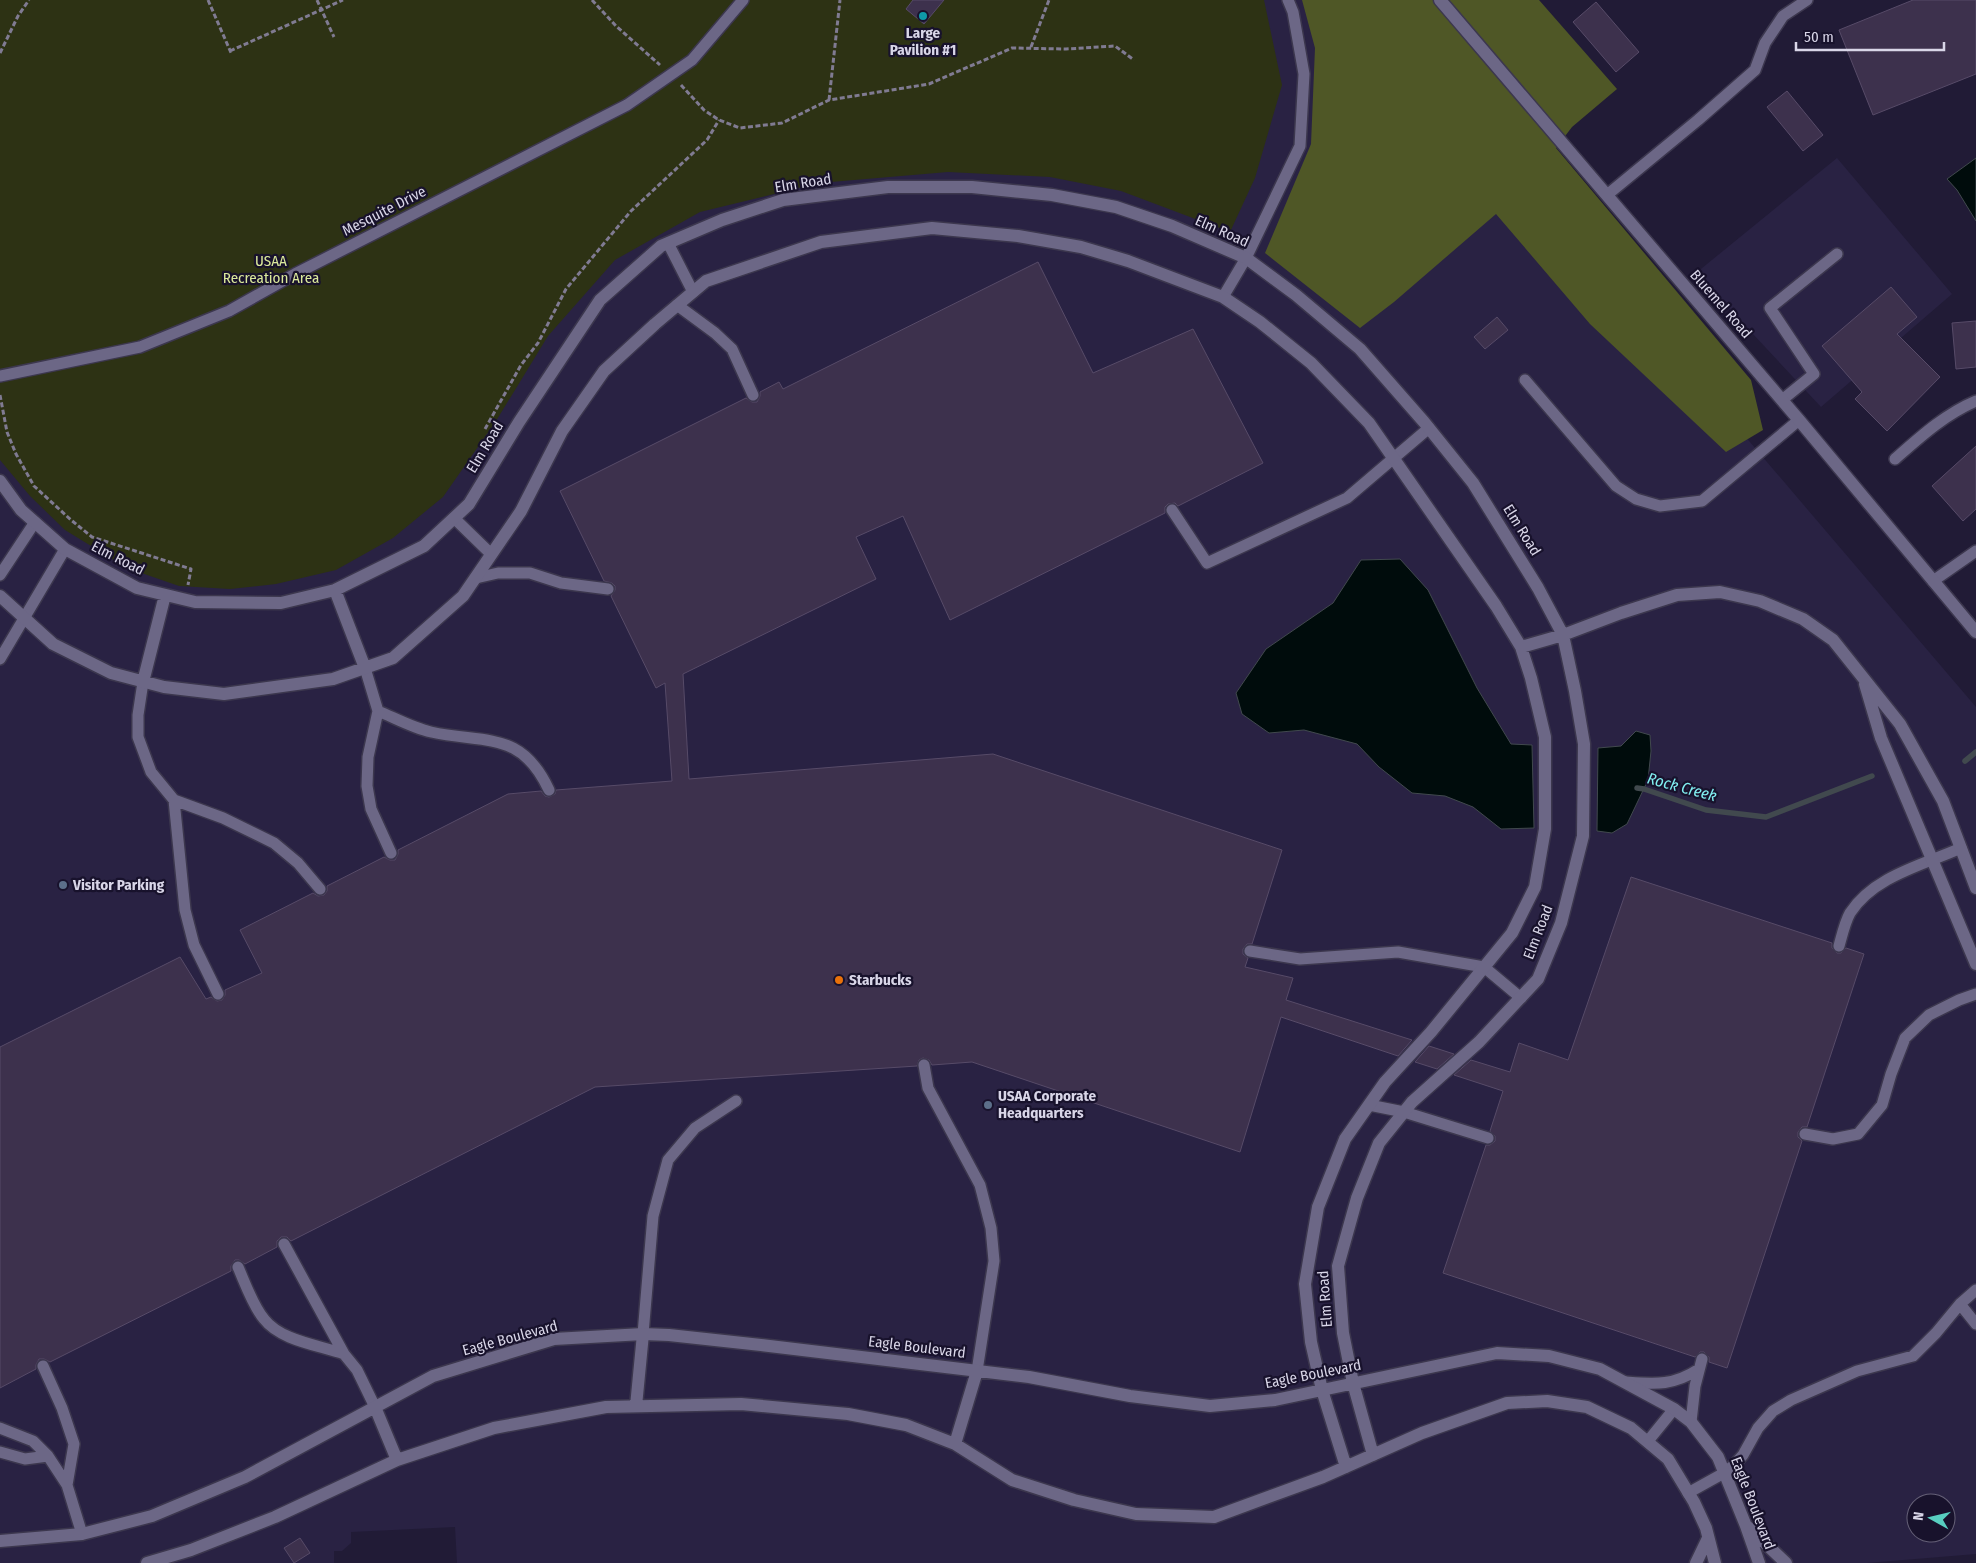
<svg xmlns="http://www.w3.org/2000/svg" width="1976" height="1563" viewBox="0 0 1976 1563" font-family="'Fira Sans Condensed',sans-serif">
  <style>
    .built { fill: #292243; fill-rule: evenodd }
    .green { fill: #2d3214 }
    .forest { fill: #4f5726 }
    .water { fill: #000c0c; stroke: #41494e }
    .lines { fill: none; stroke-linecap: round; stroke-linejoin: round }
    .stream { stroke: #41494e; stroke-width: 5.5 }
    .building { fill: #3d314d; stroke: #574b68 }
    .lane-casing { stroke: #3c374e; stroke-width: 14 }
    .street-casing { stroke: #3c374e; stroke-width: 15 }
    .path { stroke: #807b92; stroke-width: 3; stroke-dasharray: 5 2.5; stroke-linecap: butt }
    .lane { stroke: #6c6786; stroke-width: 11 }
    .street { stroke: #6c6786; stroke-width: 12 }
    .culture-dot { fill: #0f9aa8; stroke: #18122c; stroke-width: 2 }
    .service-dot { fill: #5c6f8a; stroke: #18122c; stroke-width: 2 }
    .food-dot { fill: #e8710a; stroke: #18122c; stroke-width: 2 }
    .labels { text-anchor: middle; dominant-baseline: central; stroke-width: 4.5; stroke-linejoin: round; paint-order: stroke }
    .poi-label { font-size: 15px; font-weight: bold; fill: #d9d6e8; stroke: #18122c; text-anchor: start }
    .street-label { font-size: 15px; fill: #d9d6e8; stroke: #18122c }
    .park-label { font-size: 15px; fill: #dbe99b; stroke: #18122c }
    .water-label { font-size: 16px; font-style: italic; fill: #82f0f2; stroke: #18122c }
  </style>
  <rect width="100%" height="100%" fill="#211b36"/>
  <path class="built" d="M0 0H1373L1976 707V1554L1867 1563H457L455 1527 351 1532V1543L342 1551H334V1563H0ZM1916 1503H1946V1533H1916Z
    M1837 158 1952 294 1821 407 1696 273Z"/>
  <path class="green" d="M0 0H1264L1282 85 1255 178 1230 232 1121 191 1050 177 948 172 819 183 700 212 615 260 548 336 496 421 443 497 393 538 336 570 276 584 230 589 179 586 127 568 65 530 30 496 0 460Z"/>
  <path class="forest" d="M1302 0H1539L1617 89 1572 127 1556 148 1751 380 1763 430 1726 452 1590 324 1496 214 1394 302 1360 328 1265 253 1311 144 1315 48Z"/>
  <path class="water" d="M1976 158V221L1957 190 1947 179Z
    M1400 559 1428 590 1477 688 1511 744 1532 745 1534 828 1501 829 1473 807 1445 796 1412 793 1379 767 1357 744 1304 730 1269 733 1242 714 1236 693 1266 649 1333 603 1361 560Z
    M1636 731 1650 735 1651 751 1648 780 1627 824 1612 833 1597 831 1598 748 1621 746Z"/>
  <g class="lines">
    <path class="stream" d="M1965 761 1976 752
      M1637 788 1644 789 1706 810 1766 817 1872 776"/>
  </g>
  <path class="building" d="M913 0H944L924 24 906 9Z
    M1913 0H1976V74L1873 115 1839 30Z
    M1596 2 1639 52 1616 72 1573 22Z
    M1787 91 1823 135 1803 151 1767 107Z
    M1038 262 1093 373 1193 329 1263 463 1178 506 1175 503 1168 504 1165 507V513L950 620 903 516 856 537 876 579 683 674 689 779 993 754 1282 850 1252 944H1247L1243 949V954L1248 958 1245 967 1293 978 1286 1000 1412 1040 1398 1056 1281 1017 1240 1152 972 1062 932 1065 929 1060 923 1058 919 1060 917 1066 595 1087 291 1241 287 1237H281L277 1241V1247L245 1264 239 1260H235L231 1266V1271L50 1362 44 1359H39L36 1365V1369L0 1388V1047L180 957 206 999 211 997 217 1001 222 1000 225 995V990L262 973 240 930 313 893 318 896 324 895 327 891V886L384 857 390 860H395L398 854V850L508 794 541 791 545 796 549 797 555 794 556 790 672 781 665 683 656 688 611 596 615 590V586L612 583 604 581 560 491 746 398 752 402H757L760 396V392L779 382 783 389Z
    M1891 287 1917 317 1897 334 1940 377 1887 431 1855 399 1862 392 1822 346Z
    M1497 317 1508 330 1485 349 1474 337Z
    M1976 321V367L1956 369 1952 323Z
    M1976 446V509L1963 521 1932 486Z
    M1631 877 1832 943V948L1837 953H1841L1846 948 1864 954 1807 1127H1802L1798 1132V1137L1802 1141 1727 1368 1709 1362V1357L1704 1352H1700L1695 1357 1443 1273 1486 1145H1490L1495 1141V1136L1490 1131 1503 1091 1454 1075 1471 1060 1510 1072 1519 1043 1568 1060Z
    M1429 1046 1454 1054 1437 1069 1415 1062Z
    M300 1538 310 1553 294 1563 284 1548Z"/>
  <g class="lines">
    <defs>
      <path id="lane" d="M1607 195 1698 120 1755 70 1765 43 1783 16 1807 0
        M668 243 693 292
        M1223 297 1246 258 1300 146 1304 74 1293 12 1288 0
        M677 305 715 333 732 349 753 395
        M0 376 140 347 229 311 295 274 627 105 692 60 743 0
        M1525 380 1616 486 1636 499 1660 506 1702 501 1799 420
        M1782 400 1814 374 1770 308 1837 254
        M1895 459C1920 437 1945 414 1976 401
        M1172 510 1207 563 1347 498 1429 428
        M454 518 491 554
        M0 575 35 522
        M476 578 498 573H530L561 583 608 589
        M1933 581 1976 551
        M0 659 65 549
        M365 668 378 711 368 757 367 786 371 809 391 853
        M143 682 138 715V737L151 772 174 800 223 818 274 843 298 863 320 889
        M378 711C395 718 413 728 431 732 486 744 521 730 549 790
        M174 800 185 910 194 945 218 994
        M1839 946C1842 935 1845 922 1850 913 1874 876 1923 865 1961 848
        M1250 951 1300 959 1398 952 1484 967 1521 998
        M924 1065 928 1088 980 1185 991 1228 994 1261 977 1371
        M1369 1105 1404 1112 1488 1138
        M1805 1134 1833 1139 1858 1134 1882 1105 1891 1074 1905 1038 1929 1015 1959 1000 1976 994
        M284 1244 344 1354 357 1370 375 1407
        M238 1267C245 1283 253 1306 264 1319 281 1341 319 1345 344 1354
        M1960 1304 1976 1324
        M643 1334 653 1216 668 1160 695 1128 736 1101
        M43 1366 62 1408 74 1444 67 1485
        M1626 1382C1655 1384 1673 1386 1699 1369
        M1691 1422 1695 1386 1702 1359
        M0 1428 33 1441 48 1456 67 1485 82 1534
        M1648 1441 1674 1409
        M0 1452 25 1459 48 1456
        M1688 1493 1724 1473 1734 1465 1743 1455 1758 1428 1773 1411 1791 1400 1857 1371 1913 1356 1936 1333 1960 1304 1976 1290"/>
      <path id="street" d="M1440 0 1799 420 1976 632
        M0 481 21 510 65 549 137 588 195 602 281 603 335 590 424 546 469 504 519 422 600 300 661 246 722 220 783 200 888 187H972L1052 195 1116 207 1172 226 1246 258 1296 295 1360 349 1424 422 1473 483 1538 588 1563 635 1575 691 1584 744 1583 836 1561 923 1538 979 1479 1042 1412 1102 1379 1143 1357 1198 1338 1266 1343 1333 1353 1383 1373 1455
        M335 590 365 668
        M0 596 53 644 111 673 164 687 224 694 333 679 393 658 463 596 521 511 562 431 604 371 655 324 706 281 821 242 932 228 1018 236 1081 247 1128 261 1223 297 1260 322 1311 363 1369 423 1496 606 1521 647 1531 678 1545 737V829L1535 887 1512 933 1431 1032 1385 1082 1345 1139 1318 1207 1305 1284 1311 1342 1322 1390 1346 1467
        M1521 647 1563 635 1621 613 1677 595 1720 592 1760 601 1803 619 1833 640 1900 724 1943 801 1976 888
        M143 682 165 595
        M1865 684 1881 738 1976 964
        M636 1406 643 1334
        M375 1407 397 1460
        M955 1444 977 1371
        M1748 1527 1786 1563
        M0 1541 82 1534 152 1516 245 1477 433 1376 554 1339 643 1334 669 1335 761 1345 1029 1377 1130 1396 1210 1406 1275 1400 1497 1353 1549 1356 1600 1369 1674 1409 1691 1422 1718 1457 1746 1526 1759 1563
        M147 1563 191 1550 275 1517 397 1460 494 1428 606 1407 741 1404 848 1414 906 1425 955 1444 1012 1480 1074 1500 1136 1514 1214 1517 1323 1477 1422 1433 1507 1403 1547 1401 1587 1407 1631 1428 1668 1459 1694 1502 1706 1528 1715 1563
        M1696 1563 1708 1538"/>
    </defs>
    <use href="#lane" class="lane-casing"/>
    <use href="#street" class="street-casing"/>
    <path class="path" d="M208 0 232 55
      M317 0 334 37
      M592 0 616 26 660 65
      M1031 47 1049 0
      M230 51 343 0
      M0 53 18 16 29 0
      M681 85 704 110 719 120 740 128 782 123 829 100 929 84 1012 48 1066 49 1115 46 1134 60
      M829 100 840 0
      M0 395 7 432 16 454 34 486 71 520 92 537 191 569 188 585
      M485 429 521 365 538 343 566 289 631 211 707 140 719 120"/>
    <use href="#lane" class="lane"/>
    <use href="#street" class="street"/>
  </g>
  <circle class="culture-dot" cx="923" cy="16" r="5"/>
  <g class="service-dot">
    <circle cx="63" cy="885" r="5"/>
    <circle cx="988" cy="1105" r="5"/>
  </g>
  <circle class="food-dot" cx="839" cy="980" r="5"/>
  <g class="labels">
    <g class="poi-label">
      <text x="923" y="33" text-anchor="middle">Large<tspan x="923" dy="17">Pavilion #1</tspan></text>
      <text x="73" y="885">Visitor Parking</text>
      <text x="849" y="980">Starbucks</text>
      <text x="998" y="1096">USAA Corporate<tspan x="998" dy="17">Headquarters</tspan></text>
    </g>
    <g class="street-label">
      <text transform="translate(803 183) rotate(-9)">Elm Road</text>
      <text transform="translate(384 211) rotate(-27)">Mesquite Drive</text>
      <text transform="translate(1222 231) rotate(24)">Elm Road</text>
      <text transform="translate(1721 304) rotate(49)">Bluemel Road</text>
      <text transform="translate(485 447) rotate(-59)">Elm Road</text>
      <text transform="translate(1522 530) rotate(58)">Elm Road</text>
      <text transform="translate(118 558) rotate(27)">Elm Road</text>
      <text transform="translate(1538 932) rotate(-69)">Elm Road</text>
      <text transform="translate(1325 1299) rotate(-94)">Elm Road</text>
      <text transform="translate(510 1338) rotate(-15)">Eagle Boulevard</text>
      <text transform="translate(917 1347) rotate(7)">Eagle Boulevard</text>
      <text transform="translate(1313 1374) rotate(-11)">Eagle Boulevard</text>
      <text transform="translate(1753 1503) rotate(69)">Eagle Boulevard</text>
    </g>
    <g class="park-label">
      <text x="271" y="261">USAA<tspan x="271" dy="17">Recreation Area</tspan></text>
    </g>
    <g class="water-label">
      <text transform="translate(1682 787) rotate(15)">Rock Creek</text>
    </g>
  </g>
  <g transform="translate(1931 1518) rotate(278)"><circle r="24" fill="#18122c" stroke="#656077"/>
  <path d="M0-4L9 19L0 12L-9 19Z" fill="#58cec0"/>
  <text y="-8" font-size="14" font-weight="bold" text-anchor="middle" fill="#d9d6e8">N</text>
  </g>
  <path d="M1796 42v8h148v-8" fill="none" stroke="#d9d6e8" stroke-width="2.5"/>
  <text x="1804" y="42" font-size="15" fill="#d9d6e8" stroke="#18122c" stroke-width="4" paint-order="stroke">50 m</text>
</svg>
